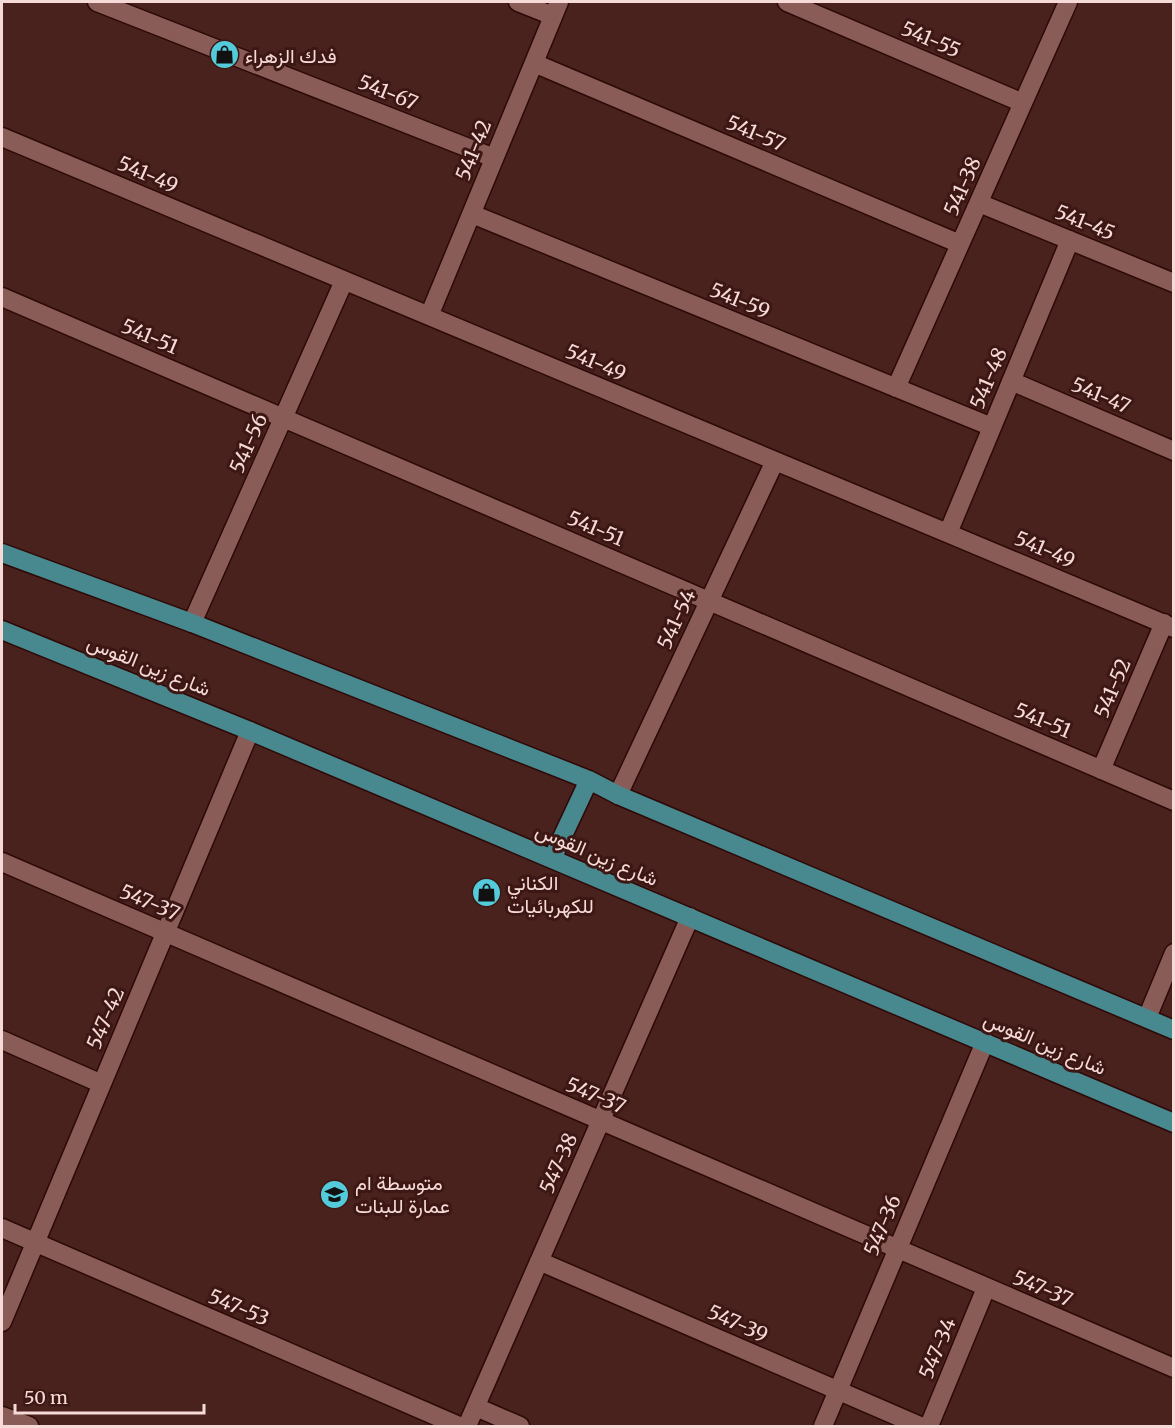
<svg xmlns="http://www.w3.org/2000/svg" width="1175" height="1428" viewBox="0 0 1175 1428" font-family="Merriweather,Vazirmatn,serif">
  <style>
    .lines { fill: none; stroke-linecap: round; stroke-linejoin: round }
    .street-casing { stroke: #2d0907; stroke-width: 21 }
    .primary-casing { stroke: #2d0907; stroke-width: 21 }
    .street { stroke: #895c57; stroke-width: 18 }
    .primary { stroke: #48888f; stroke-width: 18 }
    .labels { text-anchor: middle; dominant-baseline: central; stroke-width: 6; stroke-linejoin: round; paint-order: stroke }
    .street-label { font-size: 20px; fill: #f5dad7; stroke: #3d1714 }
    .poi-label { font-size: 20px; fill: #f5dad7; stroke: #3d1714; text-anchor: start }
  </style>
  <rect width="100%" height="100%" fill="#49221e"/>
  <g class="lines">
    <defs>
      <path id="street" d="M97 2 494 158
        M518 2 553 16
        M787 2 1023 103
        M534 63 960 244
        M2 137 1174 628
        M979 203 1174 283
        M472 214 992 427
        M2 297 1174 801
        M429 316 559 2
        M1011 381 1174 451
        M896 388 1068 2
        M948 533 1070 240
        M192 623 344 281
        M1101 770 1164 623
        M618 795 775 461
        M2 862 1174 1368
        M1147 1018 1174 953
        M2 1040 102 1084
        M2 1228 459 1426
        M539 1261 920 1426
        M2 1322 250 731
        M476 1407 520 1426
        M2 1416 29 1426
        M467 1426 690 917
        M823 1426 985 1042
        M929 1426 986 1288"/>
      <path id="primary" d="M2 553 192 623 589 780 618 795 1174 1030
        M2 630 250 731 1174 1123
        M552 859 589 780"/>
    </defs>
    <use href="#street" class="street-casing"/>
    <use href="#primary" class="primary-casing"/>
    <use href="#street" class="street"/>
    <use href="#primary" class="primary"/>
  </g>
  <defs>
    <symbol id="shop-disc" viewBox="-11 -11 22 22"><circle r="9.5" fill="#53cbda" stroke="#3d1714"/><path d="M-5-2.5h2.3a2.7 3.5 0 0 1 5.4 0H5L5.5 6h-11ZM-1.5-2.5h3a1.5 2.3 0 0 0-3 0Z" fill="#111"/></symbol>
    <symbol id="school-disc" viewBox="-11 -11 22 22"><circle r="9.5" fill="#53cbda" stroke="#3d1714"/><path d="M0-5L7-2L0 1L-7-2ZM-4 1L0 2.5L4 1V4Q0 6-4 4Z" fill="#111"/></symbol>
  </defs>
  <g fill-rule="evenodd">
    <use href="#shop-disc" x="208" y="38" width="33" height="33"/>
    <use href="#shop-disc" x="470" y="876" width="33" height="33"/>
    <use href="#school-disc" x="318" y="1178" width="33" height="33"/>
  </g>
  <g class="labels">
    <g class="street-label">
      <text transform="translate(931 39) rotate(23)">541-55</text>
      <text transform="translate(388 92) rotate(22)">541-67</text>
      <text transform="translate(756 133) rotate(23)">541-57</text>
      <text transform="translate(473 150) rotate(-68)">541-42</text>
      <text transform="translate(148 174) rotate(23)">541-49</text>
      <text transform="translate(962 186) rotate(-66)">541-38</text>
      <text transform="translate(1085 222) rotate(22)">541-45</text>
      <text transform="translate(740 300) rotate(22)">541-59</text>
      <text transform="translate(150 336) rotate(23)">541-51</text>
      <text transform="translate(596 362) rotate(23)">541-49</text>
      <text transform="translate(988 378) rotate(-67)">541-48</text>
      <text transform="translate(1101 395) rotate(23)">541-47</text>
      <text transform="translate(248 443) rotate(-66)">541-56</text>
      <text transform="translate(596 528) rotate(23)">541-51</text>
      <text transform="translate(1045 549) rotate(23)">541-49</text>
      <text transform="translate(676 619) rotate(-65)">541-54</text>
      <text transform="translate(149 665) rotate(22)">شارع زين القوس</text>
      <text transform="translate(1112 688) rotate(-67)">541-52</text>
      <text transform="translate(1043 720) rotate(23)">541-51</text>
      <text transform="translate(597 854) rotate(23)">شارع زين القوس</text>
      <text transform="translate(150 902) rotate(23)">547-37</text>
      <text transform="translate(105 1018) rotate(-67)">547-42</text>
      <text transform="translate(1045 1043) rotate(23)">شارع زين القوس</text>
      <text transform="translate(596 1095) rotate(23)">547-37</text>
      <text transform="translate(558 1163) rotate(-66)">547-38</text>
      <text transform="translate(882 1225) rotate(-67)">547-36</text>
      <text transform="translate(1043 1288) rotate(23)">547-37</text>
      <text transform="translate(239 1307) rotate(23)">547-53</text>
      <text transform="translate(738 1323) rotate(24)">547-39</text>
      <text transform="translate(937 1348) rotate(-67)">547-34</text>
    </g>
    <g class="poi-label">
      <text x="245" y="55">فدك الزهراء</text>
      <text x="507" y="882">الكناني<tspan x="507" dy="23">للكهربائيات</tspan></text>
      <text x="355" y="1182">متوسطة ام<tspan x="355" dy="23">عمارة للبنات</tspan></text>
    </g>
  </g>
  <rect width="1175" height="1428" fill="none" stroke="#f5dad7" stroke-width="6"/>
  <path d="M15 1404v9h189v-9" fill="none" stroke="#f5dad7" stroke-width="3"/>
  <text x="24" y="1404" font-size="18" fill="#f5dad7" stroke="#3d1714" stroke-width="4.5" paint-order="stroke">50 m</text>
</svg>
